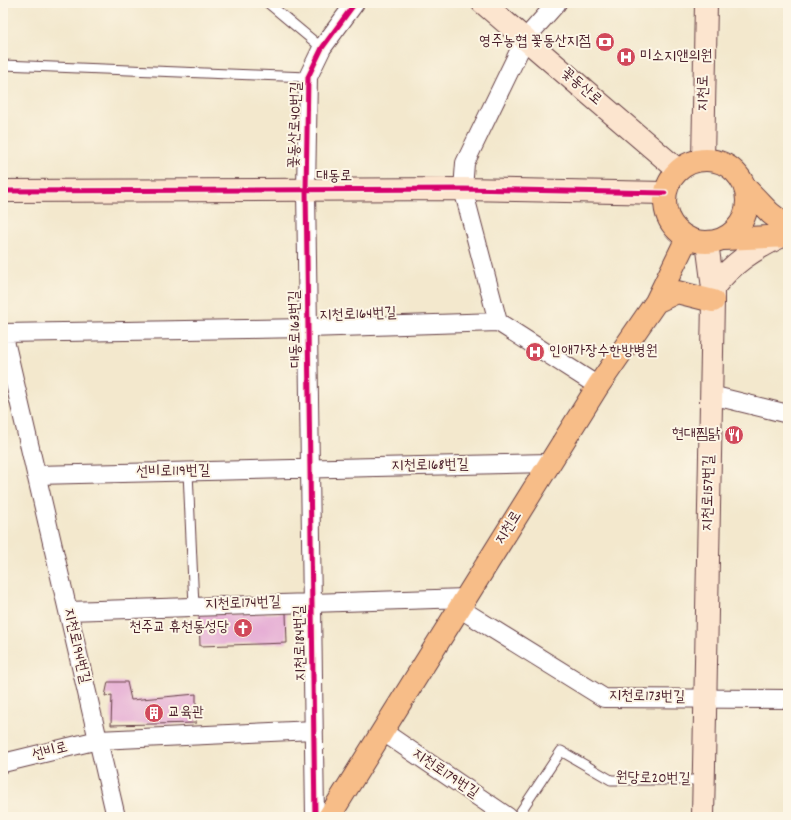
<svg xmlns="http://www.w3.org/2000/svg" width="791" height="820" viewBox="0 0 791 820" font-family="Dekko,'Poor Story',sans-serif">
  <style>
    .building { fill: #e6afd5 }
    .lines { fill: none; stroke-linecap: round; stroke-linejoin: round }
    .lane-casing { stroke: #633d43; stroke-width: 11 }
    .street-casing { stroke: #633d43; stroke-width: 20 }
    .secondary-casing { stroke: #633d43; stroke-width: 24 }
    .primary-casing { stroke: #633d43; stroke-width: 24 }
    .lane { stroke: #fff; stroke-width: 9 }
    .street { stroke: #fff; stroke-width: 18 }
    .secondary { stroke: #fce5cf; stroke-width: 22 }
    .primary { stroke: #f7bd88; stroke-width: 22 }
    .cycleway-casing { stroke: #fcf5e5; stroke-width: 8 }
    .cycleway { stroke: #d6006c; stroke-width: 5 }
    .labels { text-anchor: middle; dominant-baseline: central; stroke-width: 4; stroke-linejoin: round; paint-order: stroke }
    .poi-label { font-size: 15px; fill: #4a1f2b; stroke: #fcf5e5; text-anchor: end }
    .street-label { font-size: 15px; fill: #4a1f2b; stroke: #fcf5e5 }
  </style>
  <rect width="100%" height="100%" fill="#fcf5e5"/>
  <filter id="ink" filterUnits="userSpaceOnUse"><feTurbulence type="fractalNoise" baseFrequency=".025" numOctaves="2"/><feDisplacementMap in="SourceGraphic" scale="8" xChannelSelector="R" yChannelSelector="G"/><feConvolveMatrix kernelMatrix="1 2 1 2 8 2 1 2 1" color-interpolation-filters="sRGB"/></filter>
  <filter id="wash" filterUnits="userSpaceOnUse"><feTurbulence type="fractalNoise" baseFrequency=".012" numOctaves="4" result="noise"/><feDisplacementMap in="SourceGraphic" scale="16" xChannelSelector="R" yChannelSelector="G"/><feGaussianBlur stdDeviation="0.9" result="paint"/><feColorMatrix in="noise" values="0 0 0 0 0 0 0 0 0 0 0 0 0 0 0 0 0 1.4 0 .05"/><feComposite in="paint" operator="in"/></filter>
  <g filter="url(#wash)">
    <rect width="100%" height="100%" fill="#f3e8cd"/>
    <g id="blocks">
      <path class="building" d="M286 613 287 643 200 646 199 614Z
        M108 682H127L131 700 196 694V723L111 725 112 695 105 696Z"/>
    </g>
  </g>
  <g filter="url(#ink)">
    <use href="#blocks" fill-opacity="0" stroke="#633d43" stroke-width="1"/>
    <g class="lines">
      <defs>
        <path id="lane" d="M268 3 322 48
          M3 65 308 77
          M188 472 194 606
          M517 817 561 751 611 780H704"/>
        <path id="street" d="M498 322 463 189 465 163 525 39 557 3
          M3 332 116 817
          M3 333 308 328 498 322 598 386
          M711 395 788 414
          M36 475 550 463
          M459 608 604 698 788 699
          M68 611 466 598
          M382 731 508 817
          M3 763 98 740 314 730
          M315 817 306 190 308 77 322 48 355 3"/>
        <path id="secondary" d="M483 3 678 170
          M703 160 706 3
          M3 191 463 189 665 193
          M713 288C733 263 751 251 780 237
          M703 817 713 301V288L707 242"/>
        <path id="primary" d="M665 201a41 41 0 1 1 82 0a41 41 0 1 1-82 0Z
          M745 187 770 213 788 227
          M724 239 788 236
          M656 302 677 292 713 301
          M329 817 598 386 656 302 687 238"/>
      </defs>
      <use href="#lane" class="lane-casing"/>
      <use href="#street" class="street-casing"/>
      <use href="#secondary" class="secondary-casing"/>
      <use href="#primary" class="primary-casing"/>
      <use href="#lane" class="lane"/>
      <use href="#street" class="street"/>
      <use href="#secondary" class="secondary"/>
      <use href="#primary" class="primary"/>
      <defs>
        <path id="cycleway" d="M3 191 463 189 665 193
          M315 817 306 190 308 77 322 48 355 3"/>
      </defs>
      <use href="#cycleway" class="cycleway-casing"/>
      <use href="#cycleway" class="cycleway"/>
    </g>
  </g>
  <defs>
    <symbol id="bank-disc" viewBox="-11 -11 22 22"><circle r="9.5" fill="#d1495b" stroke="#fcf5e5"/><path d="M-6-4H6V4H-6ZM0-2.3a2.3 2.3 0 1 0 0 4.6a2.3 2.3 0 1 0 0-4.6Z" fill="#fff"/></symbol>
    <symbol id="hospital-disc" viewBox="-11 -11 22 22"><circle r="9.5" fill="#d1495b" stroke="#fcf5e5"/><path d="M-5-5h3v3.5h4V-5h3V5h-3V1.5h-4V5h-3Z" fill="#fff"/></symbol>
    <symbol id="restaurant-disc" viewBox="-11 -11 22 22"><circle r="9.5" fill="#d1495b" stroke="#fcf5e5"/><path d="M-5-6h1v4h1v-4h1v4h1v-4h1v5L-1.5 .5V6h-2V.5L-5-1ZM5-6V6H3V1.5H1.5Q1.5-4 5-6Z" fill="#fff"/></symbol>
    <symbol id="church-disc" viewBox="-11 -11 22 22"><circle r="9.5" fill="#d1495b" stroke="#fcf5e5"/><path d="M-1.2-6h2.4v3.5h3.3v2.4h-3.3V6h-2.4V-.1h-3.3v-2.4h3.3Z" fill="#fff"/></symbol>
    <symbol id="building-disc" viewBox="-11 -11 22 22"><circle r="9.5" fill="#d1495b" stroke="#fcf5e5"/><path d="M-4-6H4V6H1V3H-1V6H-4ZM-2.5-4.3h1.7v1.8h-1.7ZM.8-4.3h1.7v1.8H.8ZM-2.5-1h1.7V.8h-1.7ZM.8-1h1.7V.8H.8Z" fill="#fff"/></symbol>
  </defs>
  <g fill-rule="evenodd">
    <use href="#bank-disc" x="594" y="31" width="22" height="22"/>
    <use href="#hospital-disc" x="615" y="46" width="22" height="22"/>
    <use href="#hospital-disc" x="524" y="341" width="22" height="22"/>
    <use href="#restaurant-disc" x="723" y="424" width="22" height="22"/>
    <use href="#church-disc" x="232" y="617" width="22" height="22"/>
    <use href="#building-disc" x="143" y="702" width="22" height="22"/>
  </g>
  <g class="labels">
    <g class="poi-label">
      <text x="591" y="42">영주농협 꽃동산지점</text>
      <text x="640" y="57" text-anchor="start">미소지앤의원</text>
      <text x="549" y="352" text-anchor="start">인애가장수한방병원</text>
      <text x="720" y="435">현대찜닭</text>
      <text x="229" y="628">천주교 휴천동성당</text>
      <text x="168" y="713" text-anchor="start">교육관</text>
    </g>
    <g class="street-label">
      <text transform="translate(581 87) rotate(41)">꽃동산로</text>
      <text transform="translate(704 93) rotate(-89)">지천로</text>
      <text transform="translate(296 125) rotate(-88)">꽃동산로40번길</text>
      <text x="334" y="177">대동로</text>
      <text transform="translate(358 315) rotate(-2)">지천로164번길</text>
      <text transform="translate(296 329) rotate(-91)">대동로163번길</text>
      <text transform="translate(430 466) rotate(-1)">지천로168번길</text>
      <text transform="translate(173 472) rotate(-1)">선비로119번길</text>
      <text transform="translate(709 493) rotate(-89)">지천로157번길</text>
      <text transform="translate(509 528) rotate(-58)">지천로</text>
      <text transform="translate(243 604) rotate(-2)">지천로174번길</text>
      <text transform="translate(301 643) rotate(-91)">지천로184번길</text>
      <text transform="translate(76 646) rotate(77)">지천로194번길</text>
      <text transform="translate(647 697) rotate(1)">지천로173번길</text>
      <text transform="translate(50 752) rotate(-14)">선비로</text>
      <text transform="translate(445 774) rotate(34)">지천로179번길</text>
      <text transform="translate(653 779) rotate(1)">원당로20번길</text>
    </g>
  </g>
  <rect width="791" height="820" fill="none" stroke="#fcf5e5" stroke-width="16"/>
</svg>
